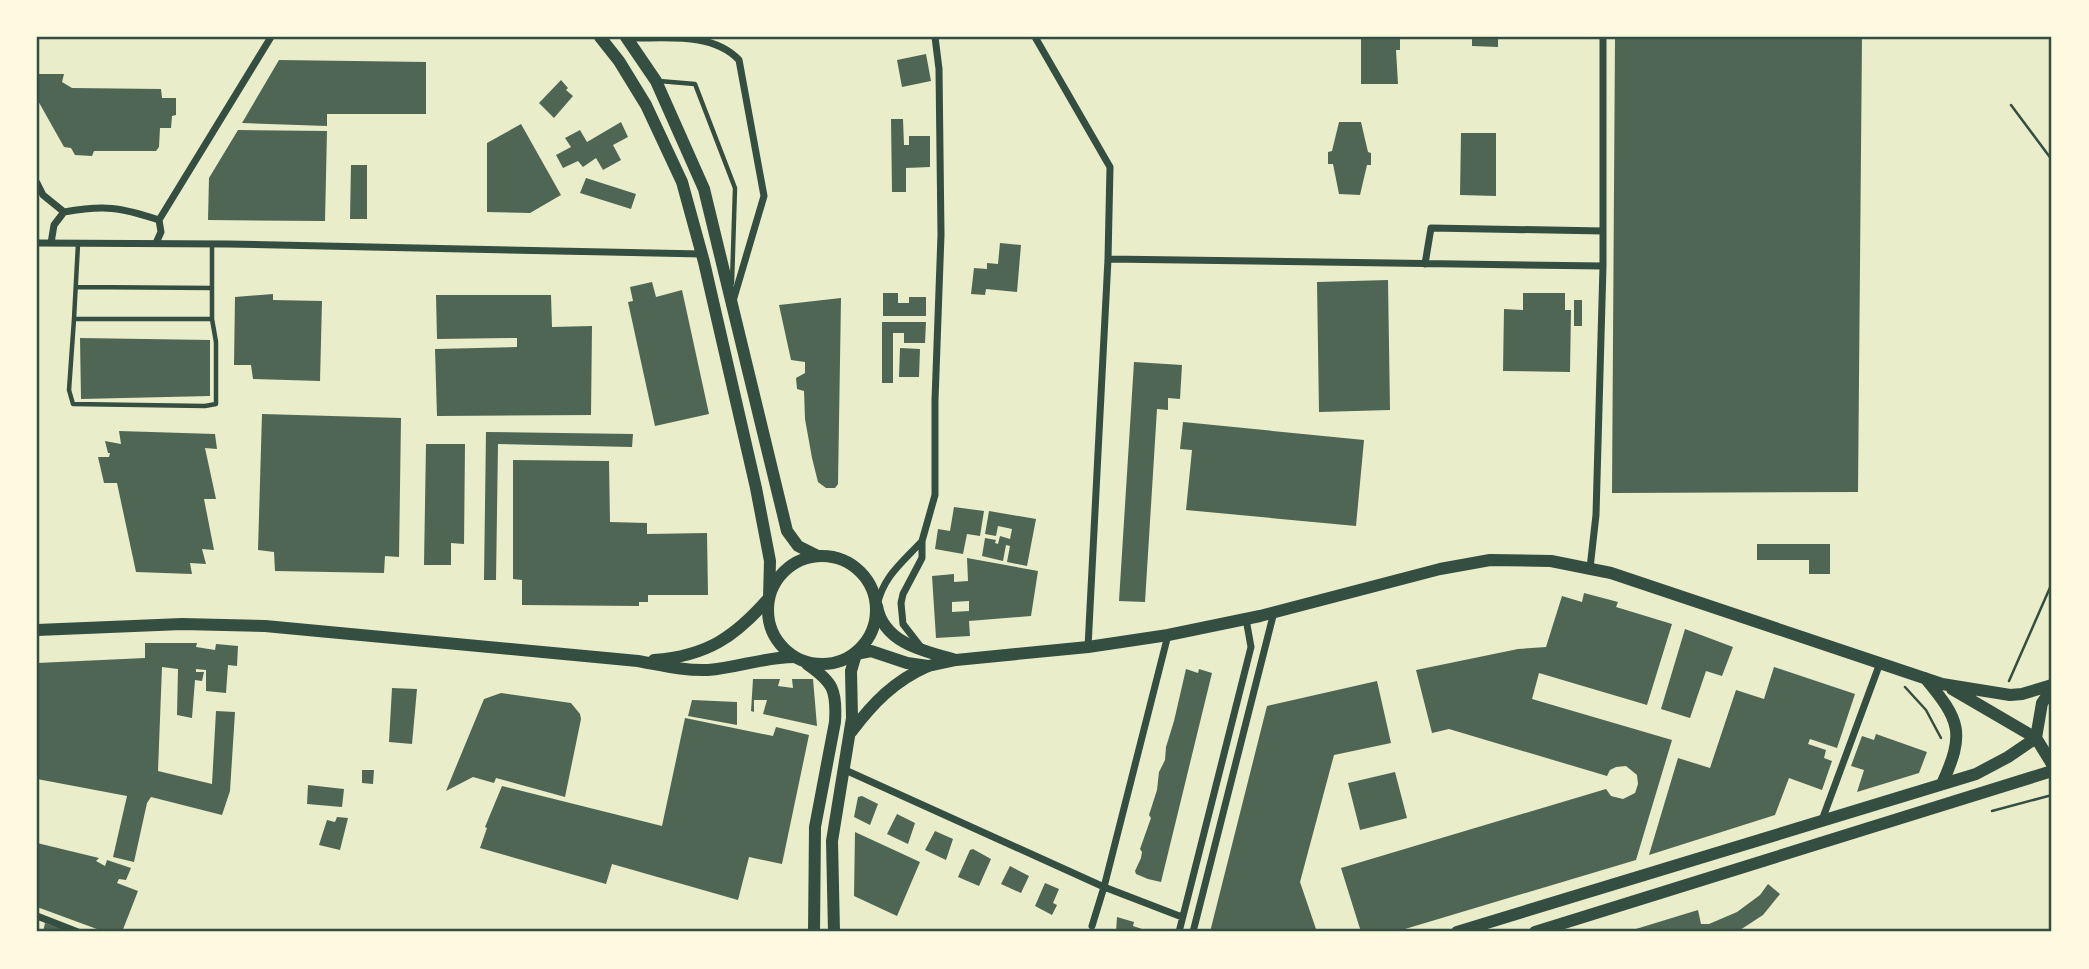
<svg xmlns="http://www.w3.org/2000/svg" width="2089" height="969" viewBox="0 0 2089 969" font-family="'DejaVu Sans',sans-serif">
  <style>
    .building { fill: #4f6655; fill-rule: evenodd }
    .lines { fill: none; stroke-linecap: round; stroke-linejoin: round }
    .path { stroke: #344e41; stroke-width: 2.5 }
    .service { stroke: #344e41; stroke-width: 4.5 }
    .minor { stroke: #344e41; stroke-width: 7 }
    .secondary { stroke: #344e41; stroke-width: 12 }
    .primary { stroke: #344e41; stroke-width: 12 }
    .neatline { fill: none; stroke: #344e41; stroke-width: 2.5 }
  </style>
  <rect width="100%" height="100%" fill="#e9edc9"/>
  <path class="building" d="M1361 37H1400V50H1396L1398 84H1361Z
    M1472 37H1498V47L1472 46Z
    M1615 37H1862L1858 492 1612 493Z
    M926 54 931 81 902 87 897 60Z
    M279 60 426 62V114H327V126L242 123Z
    M37 74H64L62 82 72 88 161 89 162 98H176V115L172 116 171 128H160L159 147 156 151H94L92 156 75 155 71 148 64 147 37 99Z
    M561 80 568 88 566 90 573 96 554 118 539 103Z
    M891 119H903L904 145H909V136H930V167L906 168V192H892Z
    M621 122 628 137 613 145 621 160 603 170 596 158 583 167 578 161 563 168 556 155 571 147 565 138 580 130 587 142Z
    M1339 122H1361L1368 152 1371 153V165H1367L1360 195 1339 194 1333 164H1328V152L1332 151Z
    M521 124 561 195 530 213 487 212V143Z
    M238 130 327 131 325 221 208 220 209 178Z
    M1461 133H1496V196L1460 195Z
    M351 165H367V219H350Z
    M586 178 636 194 631 209 580 193Z
    M1000 243 1021 245 1017 292 986 289 985 295 971 294 974 268 987 269V263L998 264Z
    M1388 280 1390 410 1319 412 1317 282Z
    M652 282 656 297 682 290 709 414 655 426 628 302 633 301 630 287Z
    M883 293H898V303H909V297H926V316H883Z
    M1523 293H1565V310H1571L1570 372 1503 371 1504 309 1523 310Z
    M273 294V300L322 301 320 381 253 379 251 365H234L235 297Z
    M436 295H551L552 327 592 326 591 415 437 416 435 349 517 347V338L437 339Z
    M841 298 838 484 835 488H826L818 482 812 458 805 419 804 391 797 389 796 378 805 373V362L791 360 779 305Z
    M1574 300H1582V326H1574Z
    M882 322H926L925 343H904V333H893V383H882Z
    M80 338 210 340V396L81 399Z
    M900 348 920 349 919 377H899Z
    M1134 362 1182 365 1180 399 1168 398V410L1157 409 1145 602 1119 601Z
    M262 414 401 418 399 557 385 556 384 573 275 571 274 552 258 550Z
    M1183 422 1364 440 1356 526 1186 510 1192 450 1180 449Z
    M119 431 215 434 217 449 205 448 216 499H204L214 550 202 549 206 564 190 563 192 574 136 572 117 483H104L98 457H109L110 453H108L105 441 121 444Z
    M486 432 633 434 632 447 498 444 496 580H484Z
    M426 444H465L464 544 451 543V565H424Z
    M513 460 609 461 610 522 647 523V534L707 533 708 595H648V602H639V606L522 605V580L513 579Z
    M954 507 984 511 980 536 967 534 963 554 935 549 938 529 950 531Z
    M989 511 1036 519 1027 566 1007 562 1010 546 1006 545 1003 561 982 556 985 538 996 540 995 543 998 544 1000 536 1010 539 1012 529 998 526 996 536 985 534Z
    M1757 544H1830V574H1809V560H1757Z
    M967 558 1038 571 1031 616 969 621 970 636 936 638 932 576 954 574V582L968 581ZM969 601V611L952 612V602Z
    M1584 593 1618 602 1616 607 1672 624 1647 705 1539 673 1532 699 1672 740 1636 860 1395 932H1361L1341 868 1606 789 1611 796 1623 799 1635 793 1638 784 1637 775 1626 766 1616 767 1610 770 1607 776 1449 729 1432 733 1416 670 1518 649 1546 647 1562 596 1582 602Z
    M1685 629 1733 647 1722 676 1706 671 1690 718 1661 709Z
    M145 643H197L196 647 215 650 216 644 238 646 237 666 228 665 226 693 206 691V670L196 669V672H204L202 681 195 680 192 718 177 715 178 669 162 667 158 771 212 784 216 711 235 712 230 791 222 815 151 797 147 803 134 862 113 857 127 796 37 779V663L145 658Z
    M1774 667 1855 694 1837 748 1810 739 1808 744 1826 750 1824 758 1832 761 1822 790 1789 778 1775 815 1649 855 1678 758 1710 768 1736 690 1764 699Z
    M1186 669 1198 673 1199 669 1212 673 1161 882 1148 879 1136 874 1135 871 1141 858 1142 852 1140 849 1151 818 1149 815 1157 790 1159 772 1165 760 1166 747 1174 721Z
    M753 679H780L778 686 793 688 792 679H813L817 726 763 714 767 700H754V712L751 711Z
    M1377 681 1391 743 1334 755 1300 882 1317 932H1210L1267 706Z
    M392 688 417 689 412 744 389 742Z
    M501 693 571 703 580 714 581 719 565 797 496 778 494 783 473 777 446 791 484 699Z
    M692 700 737 702V725L688 716Z
    M685 718 773 736 776 727 809 735 782 864 749 857 738 900 612 864 606 884 480 848 487 828 485 827 502 786 662 826Z
    M1876 734 1927 752 1919 773 1857 792 1864 770 1851 766 1862 736 1874 740Z
    M362 770H374L373 784 362 783Z
    M1395 772 1407 818 1360 830 1348 783Z
    M308 785 344 789 342 807 307 804Z
    M862 796 878 804 870 825 854 817 858 797Z
    M897 814 915 823 908 844 887 834Z
    M337 817 348 818 340 850 319 845 327 820 335 822Z
    M935 831 953 839 946 860 925 850Z
    M855 832 920 862 897 916 854 896Z
    M37 843 99 858 96 861 105 866 107 860 131 868 126 880 119 879 117 883 138 891 122 932H105L37 907Z
    M973 849 991 859 979 886 958 877 970 850Z
    M1010 866 1029 876 1021 893 1001 884Z
    M1045 883 1059 889 1053 903 1057 905 1052 915 1035 906Z
    M1768 884 1780 894 1763 915 1737 932H1626L1698 910 1701 924H1709L1737 912 1760 895Z
    M1117 917 1134 922 1133 926 1142 929 1144 932H1116Z
    M45 923 71 932H43Z"/>
  <g class="lines">
    <path class="path" d="M2011 105 2052 160
      M2009 681 2052 583
      M1905 687 1926 710 1941 738
      M1992 811 2052 795"/>
    <path class="service" d="M659 81 695 84 735 188 732 283
      M78 244 74 319H212V244
      M77 287 212 288
      M74 319 69 390 73 404 205 406 216 404V342L212 319"/>
    <path class="minor" d="M1035 37 1110 167 1108 259 1088 647
      M627 38C664 39 712 31 739 60L764 196 733 301
      M37 183 43 195 64 212
      M159 220 271 37
      M37 243 228 244 702 254
      M51 243 54 225 64 212C104 205 120 207 159 220L161 232 156 243
      M1108 259 1603 266
      M1425 264 1431 228 1603 231
      M1590 568 1596 515 1603 266V37
      M877 606C883 576 903 562 922 541
      M920 646 903 624 901 603 903 594 922 558V541L935 495V400L941 235 939 69 935 37
      M843 769 1104 887 1182 917
      M1822 820 1880 663
      M37 916 78 932
      M1092 926 1104 887 1168 635
      M1179 932 1251 647 1246 619
      M1193 932 1274 612"/>
    <path class="secondary" d="M877 606C883 642 922 651 953 659
      M37 630 182 624 265 626 638 661C661 665 684 671 708 670 737 668 764 657 794 657
      M856 654 871 651 907 663 928 666 956 660 1088 647 1168 635 1260 616 1440 569 1490 560 1551 561 1611 573 1942 684 2010 695 2022 694 2052 685
      M654 660C707 656 735 637 769 598
      M1925 678C1961 721 1965 733 1942 784
      M1952 689 2036 738
      M2052 689 2042 703 2036 738 2052 764
      M1457 932 1976 774 2008 757 2036 738
      M1535 932 2052 771"/>
    <path class="primary" d="M600 37 619 61 646 105 682 182 704 262 756 488 770 561 769 598
      M626 37 656 81 704 189 787 531 798 546 818 556
      M768 610a54 54 0 1 1 108 0a54 54 0 1 1-108 0Z
      M807 664C833 682 837 690 835 722L815 827 814 932
      M851 732C873 703 894 681 928 666
      M834 932 832 841 852 718 851 671 856 654"/>
  </g>
  <rect width="2089" height="969" fill="none" stroke="#fefae0" stroke-width="77"/>
  <rect x="38" y="38" width="2012" height="892" class="neatline"/>
</svg>
